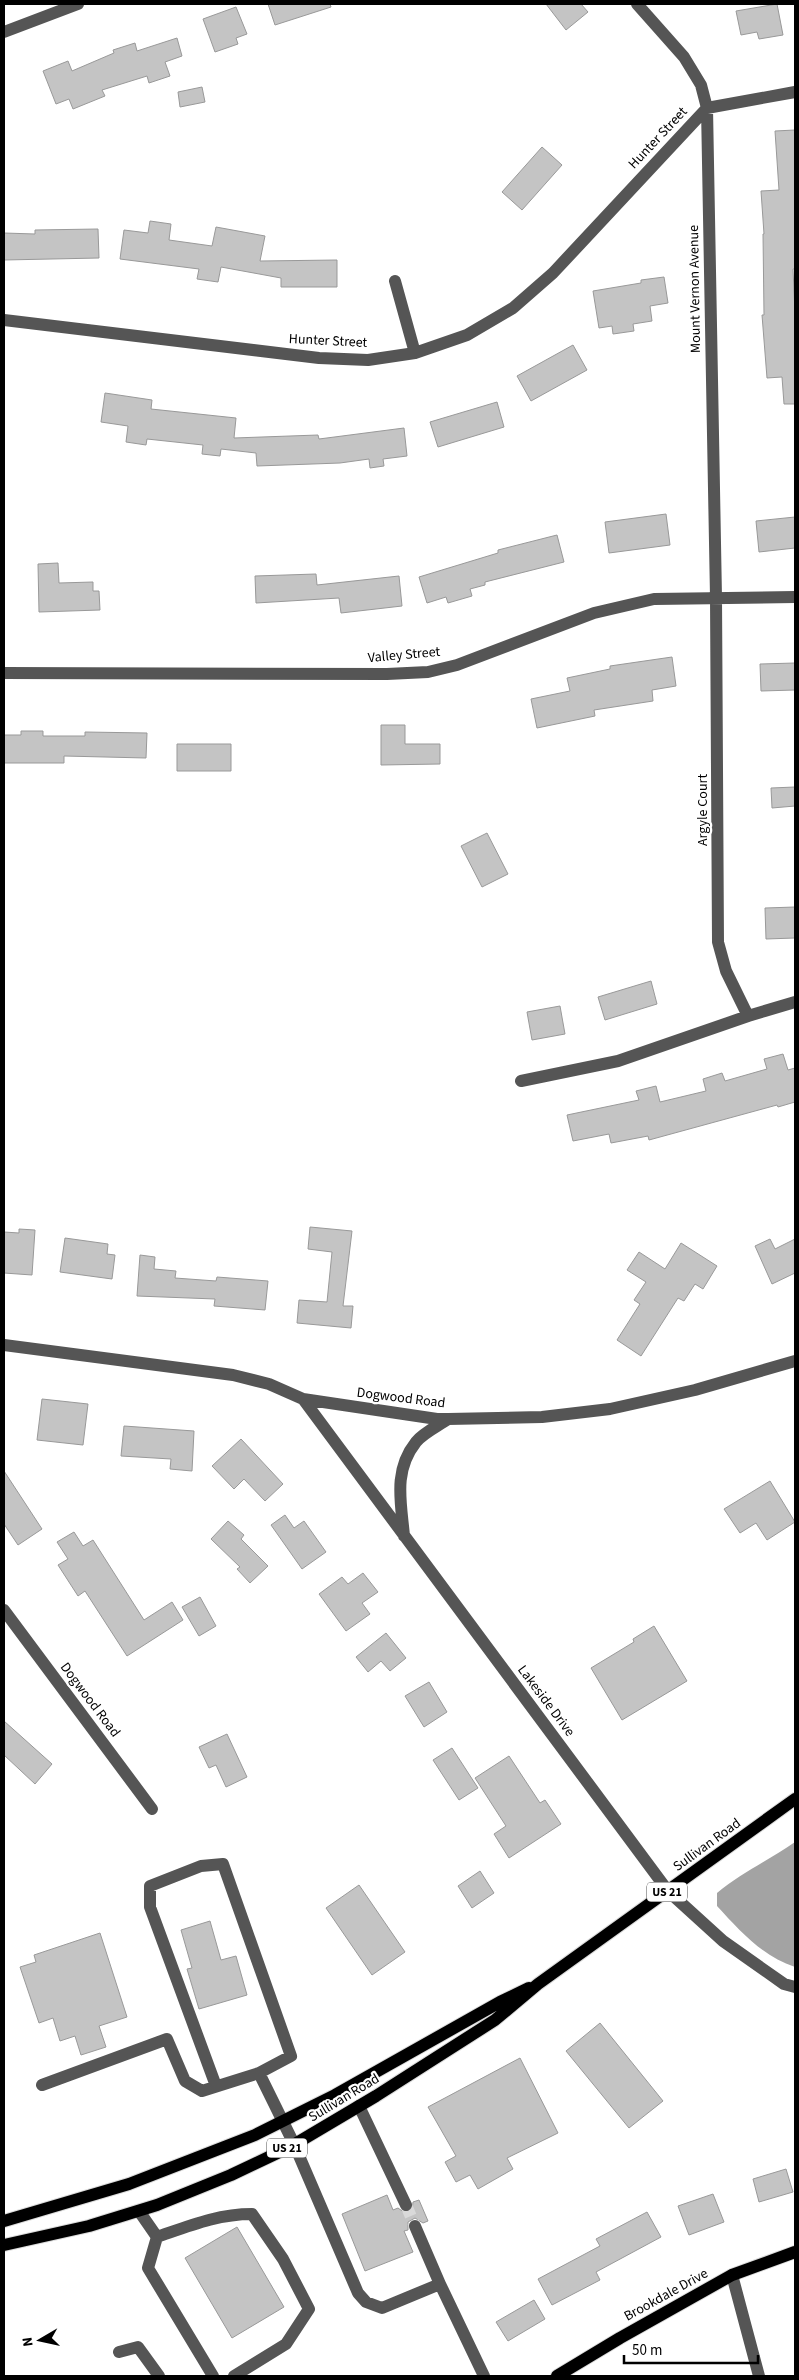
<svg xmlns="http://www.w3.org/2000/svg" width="799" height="2380" viewBox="0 0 799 2380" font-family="'Source Sans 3',sans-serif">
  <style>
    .water { fill: #a3a3a3 }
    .building { fill: #c4c4c4; stroke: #999 }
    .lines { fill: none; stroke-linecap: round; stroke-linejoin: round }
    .minor-tunnel { stroke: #d9d9d9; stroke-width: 12; stroke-dasharray: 12 6; stroke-linecap: butt }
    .major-casing { stroke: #dbdbdb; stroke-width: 14 }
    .minor { stroke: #555; stroke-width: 12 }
    .major { stroke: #000; stroke-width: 12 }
    .labels { text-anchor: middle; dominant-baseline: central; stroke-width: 4.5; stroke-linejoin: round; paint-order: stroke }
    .shield { fill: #fff; stroke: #4c4c4c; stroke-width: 1 }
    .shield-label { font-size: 12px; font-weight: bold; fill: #000 }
    .street-label { font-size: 14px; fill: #000; stroke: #fff }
  </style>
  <rect width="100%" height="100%" fill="#fff"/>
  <path class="water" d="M795 1842V1967C762 1956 740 1931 717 1906V1893C741 1873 769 1860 795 1842Z"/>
  <path class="building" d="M268 4H330L331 7 275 25Z
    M546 4H581L588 12 566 30Z
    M777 4 783 35 759 39 757 32 741 35 736 11Z
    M236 7 247 34 236 38 238 44 215 52 203 19Z
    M177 38 182 56 165 62 170 76 149 83 147 76 102 90 105 96 73 109 69 99 56 104 43 71 68 61 72 71 114 53 113 50 135 43 137 51Z
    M202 87 205 102 180 107 178 92Z
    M795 130V269H793L795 312V404H784L782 377 767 378 762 315H764L763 234H764L761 191 779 190 775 131Z
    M542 147 562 165 522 210 502 192Z
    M150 221 171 224 169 240 212 246 216 227 265 236 260 261 337 260V287H281V278L221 267 218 282 197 279 199 269 120 259 124 230 148 233Z
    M98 229 99 258 4 260V233L35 234V230Z
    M664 277 668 303 650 306 652 321 633 324 634 331 613 334 612 326 599 328 593 291 641 283V280Z
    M573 345 587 370 531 401 517 376Z
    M105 393 152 400 151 409 236 418 234 438 318 435 319 439 404 428 407 456 383 459 384 466 370 468 369 459 340 463 257 466 256 453 221 449 220 456 202 454 203 445 147 439 146 445 126 442 128 426 101 422Z
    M497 402 504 427 438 447 430 422Z
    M666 514 670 545 609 553 605 522Z
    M795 517V548L759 552 756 521Z
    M557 535 564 562 485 582V585L470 589 472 596 448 603 446 597 427 603 419 577 498 553V550Z
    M58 563 59 583 93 582V591H99L100 610 39 612 38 564Z
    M316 574 317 585 399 576 402 606 341 613 339 598 256 603 255 576Z
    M672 657 676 686 652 690 653 701 594 710 595 716 537 728 531 699 570 691 567 678 610 669V666Z
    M795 663V690L761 691 760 664Z
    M381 725H405V744H440V764L381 765Z
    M21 731H43V736H85V732L147 733 146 758 64 756V763H4V735H21Z
    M177 744H231V771H177Z
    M795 787V806L772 808 771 788Z
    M487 833 508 874 482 887 461 846Z
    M795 907V938L766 939 765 908Z
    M651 981 657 1004 605 1020 598 997Z
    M560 1006 565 1034 532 1040 527 1012Z
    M783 1054 788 1070 795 1068V1102L778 1107 777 1105 649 1140 648 1136 611 1143 609 1134 573 1141 567 1115 639 1100 636 1091 656 1086 660 1102 706 1091 703 1079 722 1073 725 1081 767 1069 764 1059Z
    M310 1227 352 1231 343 1306H353L351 1328 297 1323 299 1300 327 1302 332 1252 308 1249Z
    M19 1229 35 1230 32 1275 4 1273V1232L19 1233Z
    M65 1238 108 1244 107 1254 115 1255 112 1279 60 1272Z
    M770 1239 775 1249 795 1239V1273L772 1284 755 1246Z
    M681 1243 717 1266 703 1289 695 1284 684 1301 678 1298 641 1356 617 1340 640 1304 634 1300 646 1282 627 1270 639 1252 665 1269Z
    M140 1255 155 1257 154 1269 176 1271 175 1278 216 1281 217 1277 268 1281 265 1310 214 1306 215 1299 137 1296Z
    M42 1399 88 1404 83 1445 37 1440Z
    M124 1426 194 1431 192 1471 170 1469 171 1459 121 1456Z
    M241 1439 283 1484 265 1501 244 1479 234 1489 212 1466Z
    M4 1471 42 1529 18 1545 4 1524Z
    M770 1481 795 1522 767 1540 756 1523 740 1533 724 1509Z
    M285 1515 294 1528 304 1521 326 1552 302 1569 271 1525Z
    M228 1521 244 1535 241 1539 268 1566 250 1583 237 1569 240 1567 211 1539Z
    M74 1532 83 1546 93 1540 144 1620 172 1602 183 1620 127 1656 85 1591 78 1596 58 1565 68 1559 57 1542Z
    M363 1573 378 1592 362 1603 370 1614 346 1631 319 1594 342 1577 348 1584Z
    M200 1597 216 1626 199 1636 182 1607Z
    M654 1626 687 1681 622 1720 591 1668 634 1642 633 1639Z
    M386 1633 406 1658 390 1671 381 1661 368 1672 356 1657Z
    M429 1682 447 1712 424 1727 405 1696Z
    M4 1721 52 1764 35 1784 4 1755Z
    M227 1734 247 1777 226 1787 216 1765 209 1768 199 1747Z
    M452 1748 478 1788 459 1800 433 1760Z
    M509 1756 540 1803 545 1800 561 1824 509 1858 494 1834 506 1826 475 1778Z
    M480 1871 494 1893 472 1908 458 1886Z
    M359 1885 405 1952 372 1975 326 1908Z
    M210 1921 221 1960 236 1956 247 1995 199 2009 187 1969 192 1968 181 1930Z
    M100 1933 127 2017 99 2026 106 2047 81 2055 75 2036 60 2041 53 2018 39 2023 20 1967 36 1962 34 1955Z
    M600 2023 663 2101 629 2128 566 2051Z
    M520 2058 558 2133 507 2158 513 2169 478 2189 470 2175 456 2182 445 2162 456 2156 428 2107Z
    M786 2169 793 2192 759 2202 753 2179Z
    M713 2194 724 2222 689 2235 678 2206Z
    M387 2195 393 2210 398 2208 405 2213 412 2210 413 2202 419 2200 428 2221 423 2223 415 2218 408 2222V2230L404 2231 413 2252 365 2271 342 2214Z
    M647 2212 661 2237 596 2272 600 2280 552 2305 538 2279 600 2246 596 2239Z
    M237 2227 284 2307 232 2338 185 2258Z
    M534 2300 545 2319 508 2341 496 2322Z"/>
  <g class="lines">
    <path class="minor-tunnel" d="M406 2205 415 2226"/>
    <defs>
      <path id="major" d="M4 2221 129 2184 255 2135 335 2095 500 2002 529 1988
        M4 2245 89 2226 157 2205 231 2175 290 2147 376 2096 495 2020 538 1984 795 1799
        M557 2376 620 2338 732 2275 795 2252"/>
    </defs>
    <use href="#major" class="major-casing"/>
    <path class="minor" d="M637 4 684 57 701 85 707 108 716 597 718 942 726 971 748 1016
      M4 32 78 4
      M395 281 415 353
      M4 320 319 358 368 360 415 353 467 335 513 308 553 273 707 108 795 92
      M4 673 387 674 428 672 457 665 594 613 654 599 795 597
      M521 1081 618 1061 748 1016 795 1002
      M4 1345 233 1375 269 1384 303 1399 437 1419H448L542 1417 610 1409 695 1390 795 1361
      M303 1399 668 1891 723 1941 784 1984 795 1987
      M404 1536C401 1502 393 1471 416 1442 423 1433 438 1426 448 1419
      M4 1610 152 1809
      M259 2073 294 2144 358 2293 366 2302 382 2308 440 2284 484 2376
      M42 2085 167 2039 185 2081 202 2091 259 2073 291 2056 223 1864 201 1866 150 1886V1907L216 2086
      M359 2106 406 2205
      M139 2211 157 2237
      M415 2226 440 2284
      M157 2237C189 2226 218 2214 252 2214L283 2259 309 2309 286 2344 234 2376
      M157 2237 148 2268 213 2376
      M732 2275 759 2376
      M119 2352 138 2347 159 2376"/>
    <use href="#major" class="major"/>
  </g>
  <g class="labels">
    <g class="shield">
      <rect x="647" y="1882.5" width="40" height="19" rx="4"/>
      <rect x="267" y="2138.5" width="40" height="19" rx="4"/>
    </g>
    <g class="shield-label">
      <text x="667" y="1892">US 21</text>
      <text x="287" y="2148">US 21</text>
    </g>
    <g class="street-label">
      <text transform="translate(658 138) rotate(-47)">Hunter Street</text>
      <text transform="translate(695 289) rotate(-91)">Mount Vernon Avenue</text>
      <text transform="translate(328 341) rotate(3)">Hunter Street</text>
      <text transform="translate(404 655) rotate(-5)">Valley Street</text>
      <text transform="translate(703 810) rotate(-90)">Argyle Court</text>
      <text transform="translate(401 1398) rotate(7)">Dogwood Road</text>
      <text transform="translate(90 1700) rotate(53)">Dogwood Road</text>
      <text transform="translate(546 1701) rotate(53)">Lakeside Drive</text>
      <text transform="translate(707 1845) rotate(-36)">Sullivan Road</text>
      <text transform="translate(344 2098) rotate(-31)">Sullivan Road</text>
      <text transform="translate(666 2295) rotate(-29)">Brookdale Drive</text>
    </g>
  </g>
  <rect width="799" height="2380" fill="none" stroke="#000000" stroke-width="10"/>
  <g transform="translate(40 2340) rotate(261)" stroke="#ffffff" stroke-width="4" paint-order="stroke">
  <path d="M0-4L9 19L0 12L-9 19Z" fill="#000000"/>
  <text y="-8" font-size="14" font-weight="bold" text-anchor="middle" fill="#000000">N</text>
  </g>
  <path d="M624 2355v8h134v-8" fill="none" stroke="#000000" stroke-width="2.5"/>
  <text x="632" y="2355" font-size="15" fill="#000000" stroke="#ffffff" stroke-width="4" paint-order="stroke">50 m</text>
</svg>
